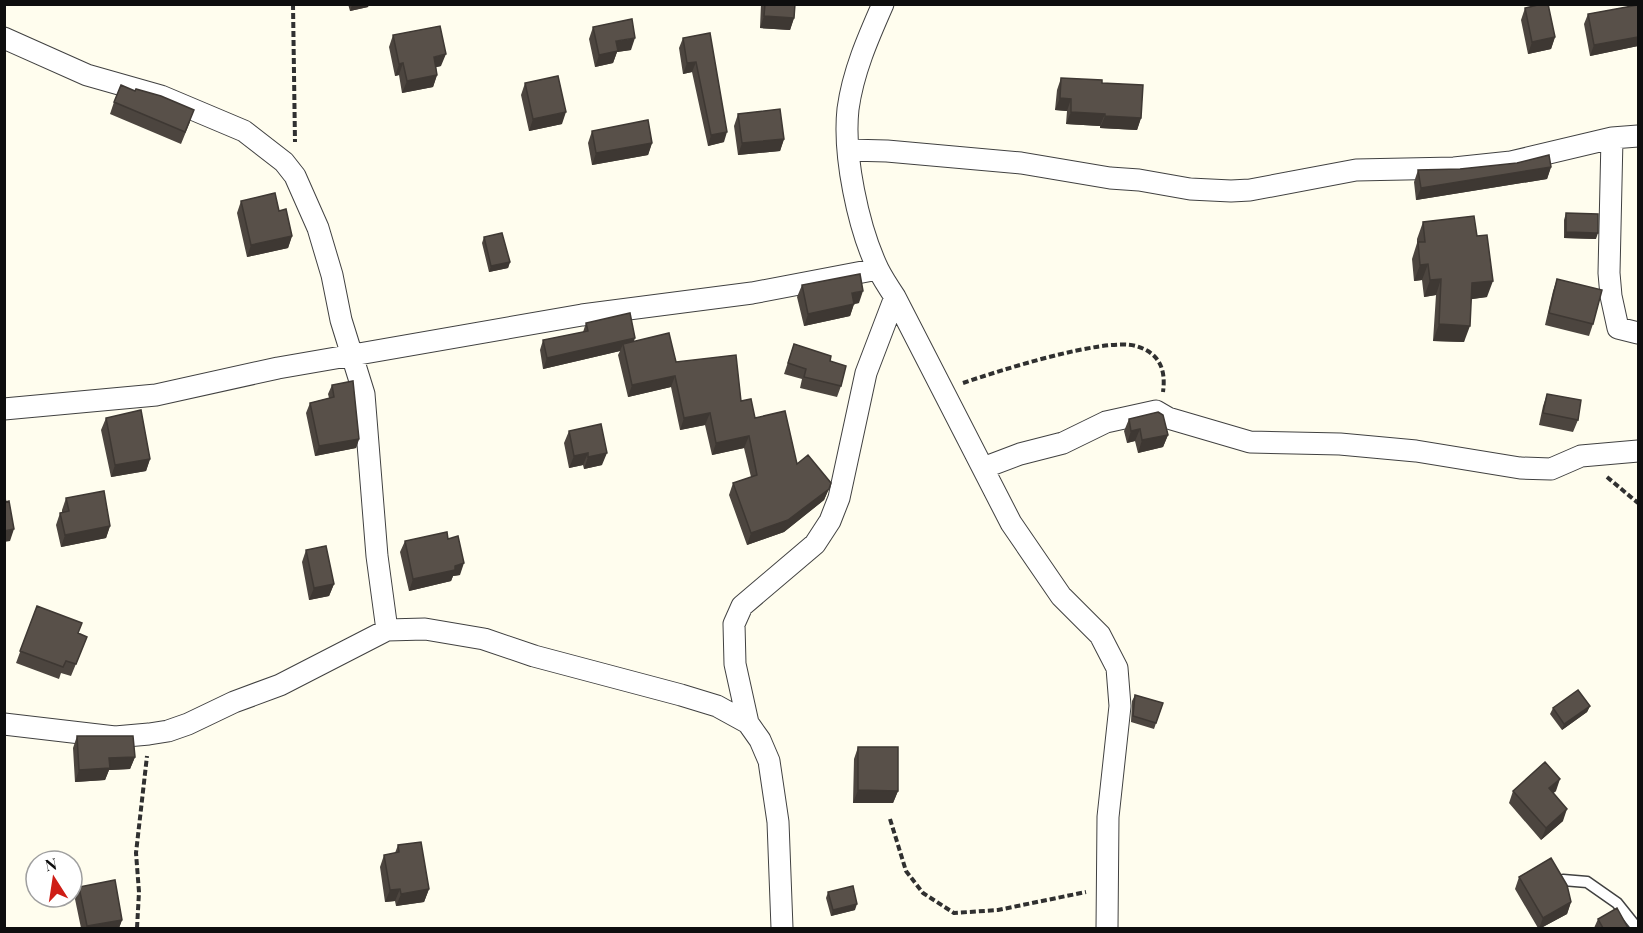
<svg xmlns="http://www.w3.org/2000/svg" width="1643" height="933" viewBox="0 0 1643 933" font-family="'Playfair Display',serif">
  <style>
    .lines { fill: none; stroke-linecap: round; stroke-linejoin: round }
    .service-casing { stroke: #414141; stroke-width: 13 }
    .minor-casing { stroke: #414141; stroke-width: 23 }
    .path { stroke: #303030; stroke-width: 4; stroke-dasharray: 6 3; stroke-linecap: butt }
    .service { stroke: #fff; stroke-width: 10 }
    .minor { stroke: #fff; stroke-width: 21 }
    .wall { fill: #4c453f }
    .shaded-wall { fill: #3e3833 }
    .building { fill: #585049; stroke: #3e3833; stroke-width: 1.5 }
  </style>
  <rect width="100%" height="100%" fill="#fffdee"/>
  <g class="lines">
    <defs>
      <path id="service" d="M1563 880 1587 882 1617 903 1637 928"/>
      <path id="minor" d="M883 4C868 38 853 72 848 109 843 155 858 227 878 269 883 279 889 288 895 297L1011 523 1061 596 1100 635 1117 668 1120 706 1108 817 1107 928
        M4 38 87 75 161 96 244 131 284 162 295 176 318 228 332 275 341 320 364 394 377 556 387 630
        M1612 138 1609 273 1611 296 1618 328 1638 333
        M848 150 887 151 1021 163 1110 178 1139 180 1190 189 1231 191 1250 190 1356 170 1454 168 1511 162 1612 138 1638 136
        M4 409 156 395 278 368 353 355 582 315 752 293 878 269
        M983 468 1020 454 1063 443 1106 422 1156 411 1168 418 1250 442 1340 444 1416 451 1520 468 1551 469 1581 456 1638 451
        M748 723 735 664 734 624 742 606 815 544 830 521 839 498 866 373 895 297
        M4 724 115 737 149 734 168 731 188 724 234 702 280 685 387 630 425 629 484 639 534 656 681 695 717 706 748 723 760 740 769 761 778 822 782 928"/>
    </defs>
    <use href="#service" class="service-casing"/>
    <use href="#minor" class="minor-casing"/>
    <path class="path" d="M293 4 295 142
      M963 383C998 371 1104 337 1136 346 1160 353 1166 370 1163 392
      M1607 477 1638 503
      M890 819 906 871 923 893 954 913 998 910 1086 892
      M137 928 139 892 136 853 147 756"/>
    <use href="#service" class="service"/>
    <use href="#minor" class="minor"/>
  </g>
  <path class="wall" d="M348 4H369L368 7 350 11Z
    M761 4H795L794 18 790 30 760 28Z
    M1638 5V46L1590 56 1584 24 1588 14Z
    M1525 8 1555 37 1551 49 1528 54 1521 20Z
    M593 27 631 50 617 52 613 63 595 67 589 39Z
    M710 33 724 142 708 146 692 72 683 74 679 48 683 38Z
    M393 35 441 66 436 67 437 75 433 87 402 93 399 75 395 76 389 47Z
    M1061 78 1102 83 1141 118 1137 130 1100 128V126L1066 124 1067 111 1055 110 1057 90Z
    M525 83 562 124 529 131 521 95Z
    M114 102 190 122 181 144 110 114Z
    M738 114 784 139 780 151 738 155 734 126Z
    M592 131 652 143 648 155 592 165 588 143Z
    M1551 167 1547 179 1416 200 1414 182 1418 170Z
    M241 201 279 211 292 236 288 248 247 257 237 213Z
    M1566 213 1596 239 1564 238V220Z
    M1423 222 1477 236 1487 297 1471 299 1464 342 1433 341 1436 295 1424 297 1422 280 1414 281 1412 259 1417 243V239Z
    M484 237 510 262 508 268 489 272 482 243Z
    M1557 279 1593 324 1589 336 1545 325 1553 291Z
    M802 285 859 303 854 304 850 316 804 326 797 297Z
    M586 323 634 341 676 362 741 401 755 418 797 464 831 483 824 500 784 532 747 545 729 495 733 483 751 477 744 448 712 455 705 425 680 430 671 387 628 397 618 355 620 351 543 369 540 350 543 340 583 332Z
    M794 344 830 361 841 386 837 397 800 388 802 379 784 374Z
    M332 385 359 439 356 448 315 456 306 413 310 403 329 398 328 394Z
    M1547 394 1578 420 1573 432 1539 425 1543 406Z
    M106 418 150 459 146 471 111 477 101 430Z
    M1129 419 1168 435 1163 447 1138 453 1135 441 1127 443 1124 431Z
    M569 431 602 465 584 469 583 465 569 468 564 443Z
    M66 498 110 526 106 538 61 547 56 525 60 513 62 512V510Z
    M448 539 460 575 453 576 451 581 409 591 400 552 405 541Z
    M306 550 334 584 329 596 309 600 302 562Z
    M37 606 78 633 87 637 71 676 61 673 59 679 16 663Z
    M1135 695 1163 703 1154 729 1131 722 1132 701Z
    M1590 706 1587 712 1562 730 1550 714 1553 708Z
    M77 736 135 757 130 769 109 770 105 780 75 782 73 748Z
    M858 747 898 791 893 803H853L854 759Z
    M1513 791H1556L1553 793 1563 821 1541 840 1509 803Z
    M398 845 429 889 424 902 396 906 395 901 385 902 380 867 384 855 395 853Z
    M1519 877 1571 902 1567 914 1541 928H1538L1515 889Z
    M79 887 122 920 119 928H81L75 899Z
    M828 892 855 910 831 916 826 898Z
    M1598 919 1628 928H1594Z"/>
  <path class="shaded-wall" d="M356 4H369L368 7 350 11 352 5Z
    M764 16 794 18 790 30 760 28Z
    M1555 37 1551 49 1528 54 1532 42Z
    M1638 37V46L1590 56 1594 45Z
    M635 38 631 50 617 52 613 63 595 67 599 55 616 41Z
    M446 54 441 66 429 69 434 57Z
    M696 62 692 72 683 74 687 63Z
    M403 63 399 75 395 76 399 64Z
    M437 75 433 87 402 93 407 81Z
    M1060 98 1071 99 1067 111 1055 110Z
    M566 112 562 124 529 131 533 119Z
    M1071 112 1105 114 1100 126 1066 124Z
    M1105 116 1141 118 1137 130 1100 128Z
    M727 132 724 142 708 146 711 135Z
    M784 139 780 151 738 155 742 143Z
    M652 143 648 155 592 165 596 153Z
    M1551 167 1547 179 1416 200 1421 188Z
    M1566 232 1598 233 1596 239 1564 238Z
    M292 236 288 248 247 257 251 245Z
    M510 262 508 268 489 272 491 266Z
    M1428 264 1422 280 1414 281 1420 265Z
    M1441 279 1436 295 1424 297 1430 280Z
    M1493 281 1487 297 1466 300 1472 283Z
    M863 291 859 303 854 304 850 316 804 326 808 314 852 293Z
    M1439 324 1470 326 1464 342 1433 341Z
    M635 338 632 348 623 344 620 351 543 369 547 358Z
    M675 376 671 387 628 397 632 385Z
    M710 413 705 425 680 430 684 418Z
    M1140 429 1135 441 1127 443 1131 431Z
    M1168 435 1163 447 1138 453 1142 440Z
    M749 436 744 448 712 455 716 443Z
    M359 439 356 448 315 456 319 446Z
    M588 453 583 465 569 468 574 456Z
    M607 453 602 465 584 469 588 457Z
    M150 459 146 471 111 477 115 465Z
    M829 489 824 500 784 532 747 545 751 533Z
    M110 526 106 538 61 547 65 535Z
    M14 529 10 541 4 542V531Z
    M464 563 460 575 453 576 451 581 409 591 413 579Z
    M334 584 329 596 309 600 314 588Z
    M1590 706 1587 712 1562 730 1564 724Z
    M135 757 130 769 109 770 105 780 75 782 79 770 109 758Z
    M1560 779 1556 791 1545 800 1549 788Z
    M858 790 898 791 893 803H853Z
    M1567 809 1563 821 1541 840 1546 828Z
    M400 889 395 901 385 902 390 890Z
    M429 889 424 902 396 906 401 894Z
    M1571 902 1567 914 1541 928H1539L1543 918Z
    M857 904 855 910 831 916 833 910Z
    M122 920 119 928H86L87 926Z"/>
  <path class="building" d="M765 4H795L794 18 764 16Z
    M1542 4H1548L1555 37 1532 42 1525 8Z
    M1638 5V37L1594 45 1588 14Z
    M632 19 635 38 616 41 618 51 599 55 593 27Z
    M440 26 446 54 434 57 437 75 407 81 403 63 399 64 393 35Z
    M710 33 727 132 711 135 696 62 687 63 683 38Z
    M558 76 566 112 533 119 525 83Z
    M1061 78 1102 80V83L1143 85 1141 118 1105 116V114L1071 112V99L1060 98Z
    M121 85 135 91 136 89 161 96 194 110 185 132 114 102Z
    M780 109 784 139 742 143 738 114Z
    M648 120 652 143 596 153 592 131Z
    M1549 155 1551 167 1421 188 1418 170 1460 169 1517 163Z
    M275 193 279 211 286 209 292 236 251 245 241 201Z
    M1566 213 1598 214V233L1566 232Z
    M1474 216 1477 236 1487 235 1493 281 1472 283 1470 326 1439 324 1441 279 1430 280 1428 264 1420 265 1418 242H1425L1423 222Z
    M502 233 510 262 491 266 484 237Z
    M860 274 863 291 852 293 854 304 808 314 802 285Z
    M1557 279 1602 290 1593 324 1549 313Z
    M630 313 635 338 547 358 543 340 588 331 586 323Z
    M669 333 676 362 736 355 741 401 751 399 755 418 785 411 797 464 808 455 831 483 829 489 788 520 751 533 733 483 757 475 749 436 716 443 710 413 684 418 675 376 632 385 623 344Z
    M794 344 831 356 830 361 846 366 841 386 804 377 806 369 788 363Z
    M353 381 359 439 319 446 310 403 334 397 332 385Z
    M1547 394 1581 400 1578 420 1543 413Z
    M141 410 150 459 115 465 106 418Z
    M1158 412 1163 415 1168 435 1142 440 1140 429 1131 431 1129 419Z
    M601 424 607 453 588 457V453L574 456 569 431Z
    M104 491 110 526 65 535 60 513 69 511 66 498Z
    M4 495 6 502 9 501 14 529 4 531Z
    M447 532 448 539 458 536 464 563 455 566V570L413 579 405 541Z
    M326 546 334 584 314 588 306 550Z
    M37 606 82 623 78 633 87 637 76 664 66 661 63 667 20 651Z
    M1578 690 1590 706 1564 724 1553 708Z
    M1135 695 1163 703 1156 723 1133 716Z
    M77 736H133L135 757 109 758 110 768 79 770Z
    M858 747H898V791L858 790Z
    M1545 762 1560 779 1549 788 1567 809 1546 828 1513 791Z
    M421 842 429 889 401 894 400 889 390 890 384 855 399 852 398 845Z
    M1551 858 1567 885 1571 902 1543 918 1519 877Z
    M115 880 122 920 87 926 79 887Z
    M853 886 857 904 833 910 828 892Z
    M1617 908 1628 928H1603L1598 919Z"/>
  <rect width="1643" height="933" fill="none" stroke="#0e0e0e" stroke-width="12"/>
  <g transform="translate(54 879) rotate(348)"><circle r="28" fill="#ffffff" stroke="#9f9f9f" stroke-width="1.5"/>
  <path d="M0-4.5L10 22L0 15L-10 22Z" fill="#ce1d16"/>
  <text y="-9" font-size="16" font-weight="bold" text-anchor="middle" fill="#0e0e0e">N</text>
  </g>
</svg>
